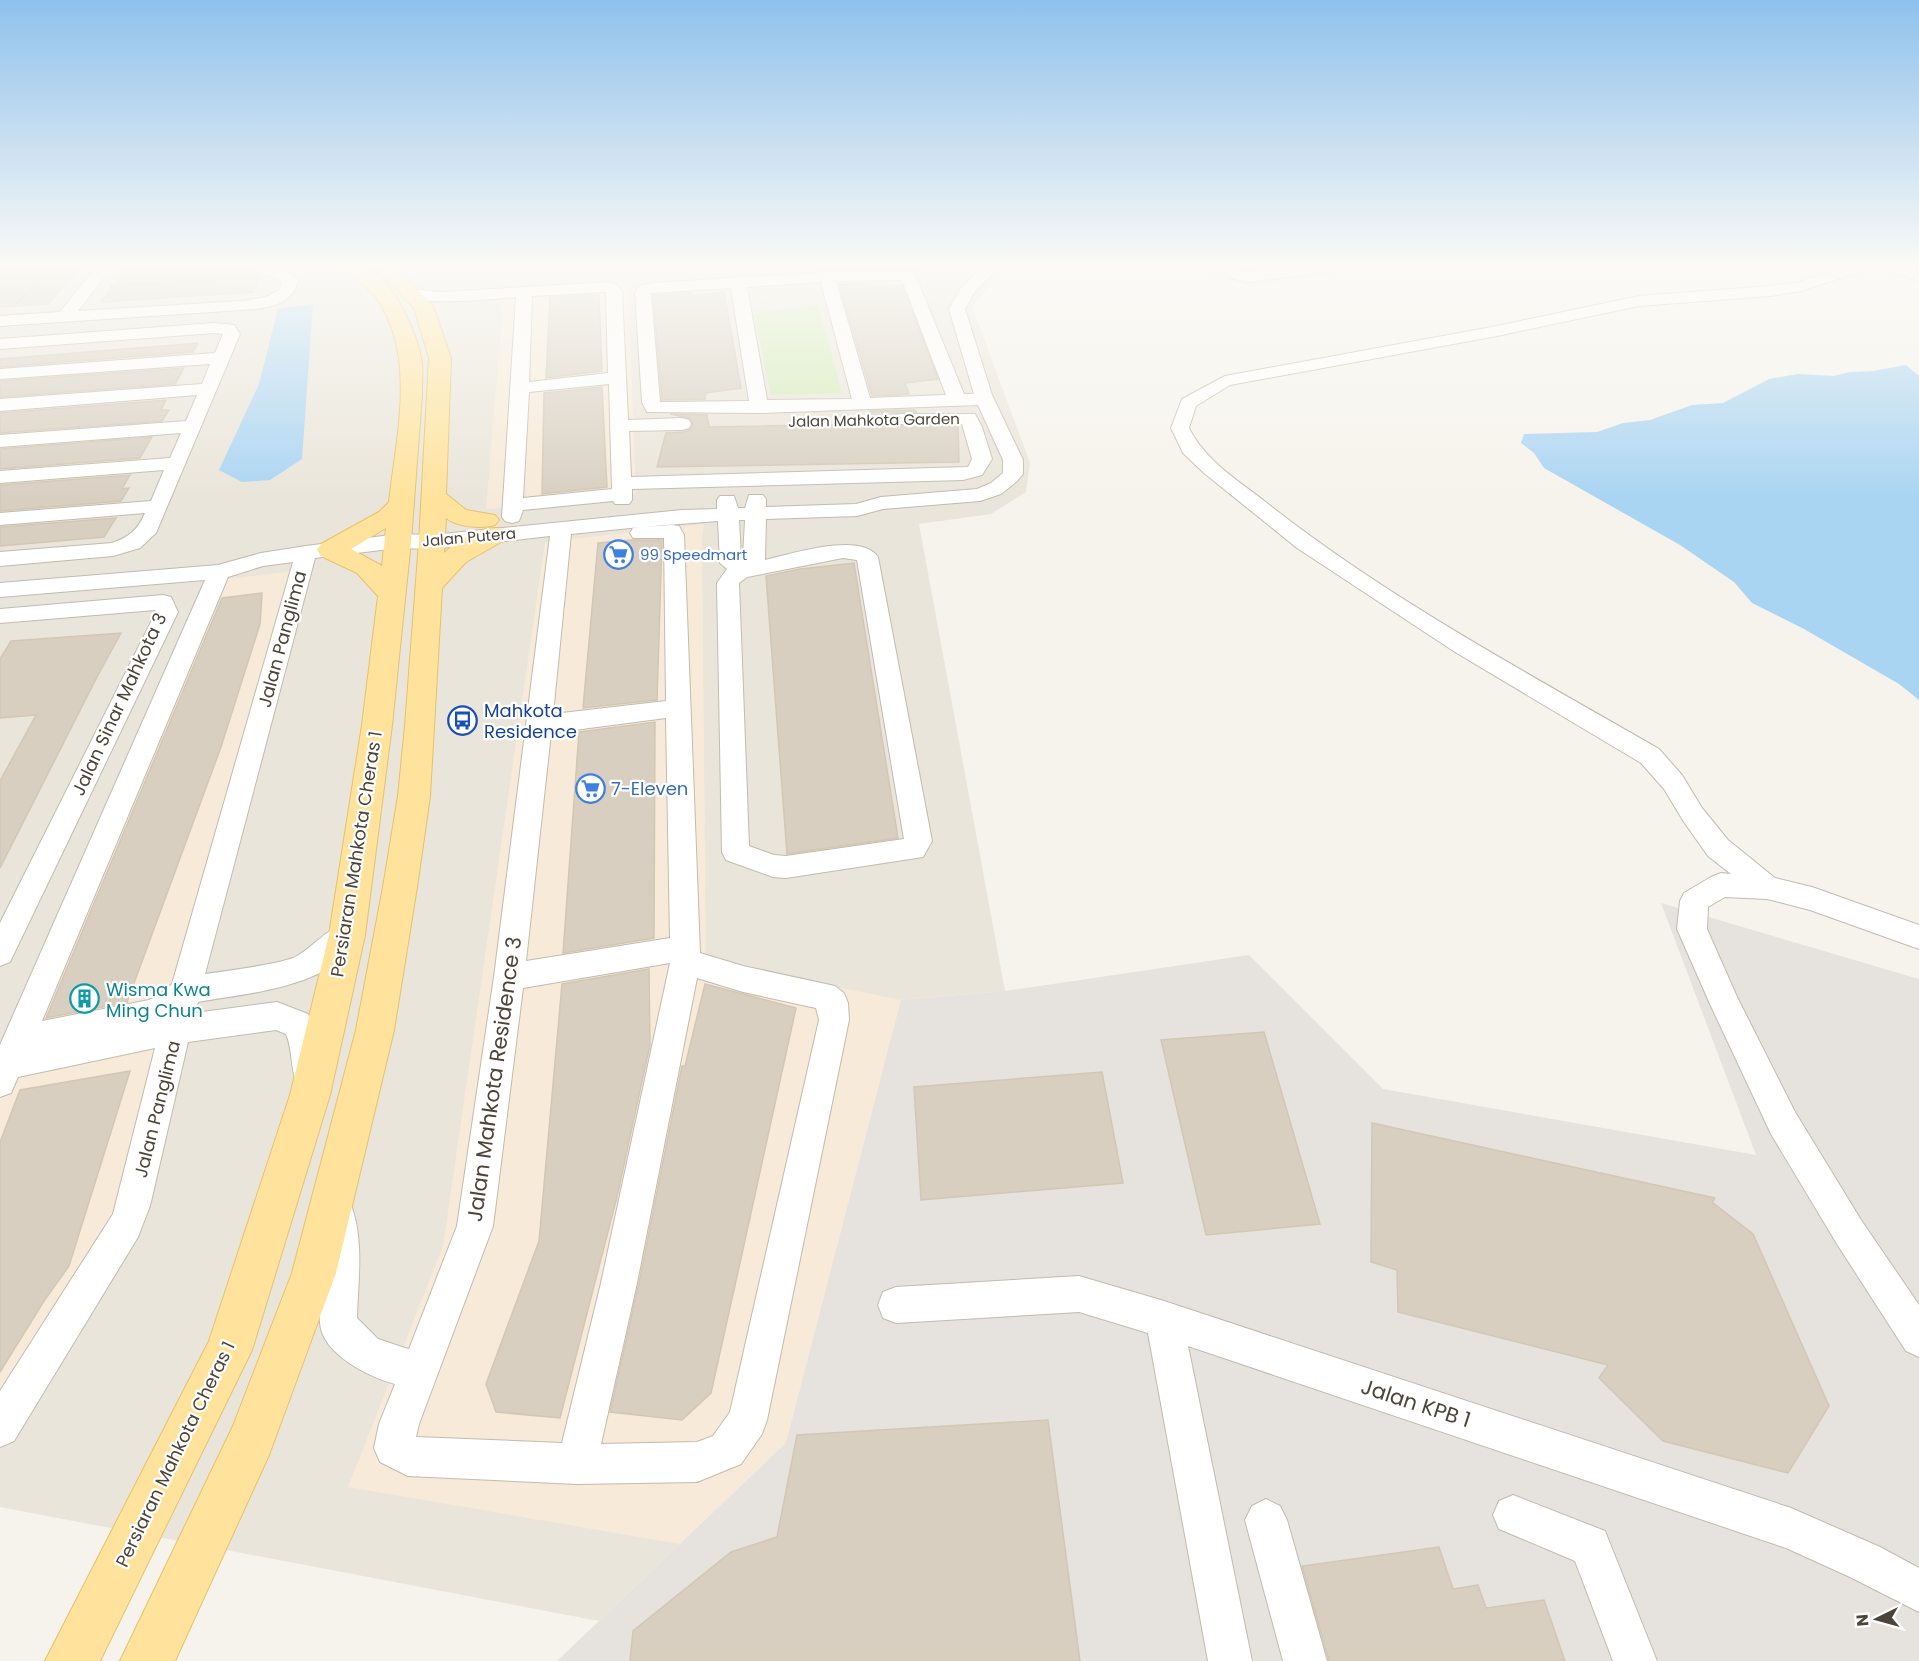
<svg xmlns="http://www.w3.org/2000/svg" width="1919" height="1661" viewBox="0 0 1919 1661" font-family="Poppins,sans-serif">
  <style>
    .residential { fill: #eae5da }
    .commercial { fill: #f7ead8 }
    .industrial { fill: #e6e2dd }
    .green { fill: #d2eab5 }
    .water { fill: #a9d4f2 }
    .building { fill: #d8cfc1; stroke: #d3c7b4; stroke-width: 1.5 }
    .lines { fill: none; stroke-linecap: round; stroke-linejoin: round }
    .minor-casing { stroke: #c2bbae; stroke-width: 2 }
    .major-casing { stroke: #e6c16a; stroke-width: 2 }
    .path { stroke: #c4b79f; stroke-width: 2; stroke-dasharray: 2 2; stroke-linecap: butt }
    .minor { fill: #fff; fill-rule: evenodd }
    .major { fill: #ffe39c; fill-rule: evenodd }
    .labels { text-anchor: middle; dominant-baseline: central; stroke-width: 4.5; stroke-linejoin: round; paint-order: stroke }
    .far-street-label { font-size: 15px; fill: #4b4439; stroke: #fff }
    .far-shop-label { font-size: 15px; fill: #366cbe; stroke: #fff; text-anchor: start }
    .street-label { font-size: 18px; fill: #4b4439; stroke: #fff }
    .transit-label { font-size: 18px; fill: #164399; stroke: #fff; text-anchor: start }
    .shop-label { font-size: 18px; fill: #366cbe; stroke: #fff; text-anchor: start }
    .culture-label { font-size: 18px; fill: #0d838f; stroke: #fff; text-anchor: start }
    .near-street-label { font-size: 21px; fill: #4b4439; stroke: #fff }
  </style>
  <rect width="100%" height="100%" fill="#f6f3ec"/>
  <path class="residential" d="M0 267H1007L972 306 1030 463 1026 492 991 514 919 524 1005 991 901 1000 786 1443 599 1621 0 1507Z
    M1208 267H1377L1253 287 1211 274Z"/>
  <path class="commercial" d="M628 282 636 495 486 509 504 290Z
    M704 524 702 538 706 960 901 1000 786 1443 680 1544 348 1487 443 1246 545 542Z
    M294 571 117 1221 0 1407V1073L220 580Z"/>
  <path class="industrial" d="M1661 903 1919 979V1661H557L786 1443 901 1000 1005 991 1249 955 1383 1089 1756 1155Z"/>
  <path class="green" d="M818 305 842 393 771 395 754 313Z"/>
  <path class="water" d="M313 304 302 459 270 480 242 482 219 470 259 384 278 309Z
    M1906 365 1919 376V700L1899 684 1804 629 1752 603 1734 582 1680 545 1544 468 1534 453 1521 443 1524 434 1597 432 1623 423 1650 420 1692 405 1723 403 1769 379 1798 374 1834 376 1849 372 1873 371Z"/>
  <path class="building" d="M11 267H79L48 304 0 307V280Z
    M186 267H248L262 276 253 292 101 302 124 272Z
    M870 283 872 288 902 285 938 379 905 383 909 394 872 396 839 284Z
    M724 292 741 388 705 393V399L662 400 653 295 691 293V296Z
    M599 295 602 371 546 378 550 297Z
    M198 343 193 352 0 367V359Z
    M184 368 175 384 0 397V381Z
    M602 387 607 487 542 494 544 393Z
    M166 400 161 410H169L162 421 0 433V413Z
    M915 410 916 412 892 414 889 419 891 425 958 426 959 462 657 467 666 433 683 432 690 430 693 425 690 418 670 414 707 415 709 427 873 424 870 411Z
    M152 437 140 458 0 469V449Z
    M130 475 122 489 129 488 121 501 0 511V485Z
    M116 518 104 537 0 546V527Z
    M632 540H662L657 700 583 708 598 543Z
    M854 563 898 838 787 854 766 576 800 569Z
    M262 593 260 624 221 747 127 1002 46 1018 222 598Z
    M121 633 97 677 0 868V781L36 715 0 718V659L11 641Z
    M655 722 654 938 563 953 579 732Z
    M649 969 650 1045 617 1197 560 1418 496 1412 486 1384 539 1241 562 984Z
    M705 984 796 1008 740 1263 711 1393 682 1420 610 1412 639 1283 682 1066H685Z
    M1264 1032 1320 1224 1206 1235 1161 1040Z
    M130 1071 69 1266 44 1301 0 1372V1142L20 1090Z
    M1102 1072 1123 1183 921 1200 914 1087Z
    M1372 1123 1715 1198 1712 1202 1753 1234 1829 1406 1788 1473 1663 1441 1599 1378 1608 1365 1398 1312 1397 1270 1371 1262Z
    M1048 1420 1080 1661H630L633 1631 731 1552 777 1537 797 1435Z
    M1439 1547 1453 1589 1478 1585 1486 1608 1544 1600 1565 1661H1329L1302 1566Z"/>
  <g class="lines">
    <defs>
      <path id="minor" d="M96 267H112L78 311 242 301 266 297 279 290 282 282 278 279 254 270 252 267C269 267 286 266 298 281 293 302 275 306 257 309L0 326V316L60 312Z
        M983 267H999L974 293 965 309 992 395 1023 460V474L1016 482 1001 494 980 501 883 509 857 516 766 519 765 560C791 554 861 531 878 557L932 841 923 857 786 878 773 877 726 860 722 852 717 583 727 569 720 563 718 521 641 527 672 525 679 526 684 535 700 953 743 966 835 986 844 993 848 1003 849 1020 767 1420 762 1434 741 1464 697 1482 577 1484 408 1476 380 1462 374 1448 379 1424 395 1384C369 1377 322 1354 320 1323 318 1299 323 1273 324 1249 325 1230 317 1219 325 1200L337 1195 349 1200C365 1237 358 1279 357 1318L378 1339 405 1348 409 1349 457 1226 494 977 550 536 432 549 398 548 315 558 205 974C225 971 283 964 297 956 317 945 334 918 357 926L362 935C336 987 248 993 198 1002L195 1013 277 1002 308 1014C318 1036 330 1060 319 1084L308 1088 297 1084C290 1067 293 1050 286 1034L276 1030 188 1042 150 1206 138 1237 14 1441 0 1447V1391L113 1214 155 1048 18 1077 11 1093 0 1097V1045L205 580 0 597V583L218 565 261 553 306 546 398 534 432 535 682 510 717 509V500L720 496H734L738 508H745L749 495H763L766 499V507L856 504 881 497 977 489 991 483 1003 473V460L978 405 759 413 647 412 642 402 635 293 639 286 653 283 827 272H914L964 394H974L949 309 961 288ZM902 280 946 395 870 398 836 281ZM821 282 852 399 767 400 747 287ZM731 288 749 401 660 402 651 293ZM739 520H745L743 557 741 558ZM640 527 633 528 630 533 633 538H664L666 701 553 714 571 534ZM843 558 857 560 904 839 786 856 774 855 749 846 739 583 747 577ZM293 562 172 984 159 995 149 1000 42 1021 228 577 263 566ZM666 718 670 938 526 961 551 733ZM670 963 601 1283 562 1443 416 1437 419 1424 493 1226 523 988ZM697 978 743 992 816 1008 819 1020 730 1412 713 1436 697 1442 601 1444 637 1283Z
        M1222 267H1239L1243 272H1250L1285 267H1329L1322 272 1250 282 1233 279Z
        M1844 267H1868L1866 270 1801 291 1770 296 1639 306 1497 336 1230 385 1196 406 1189 428C1205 460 1236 479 1263 500 1385 597 1524 671 1659 749L1682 775 1702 808 1728 840 1775 878 1812 887 1919 925V949L1810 910 1767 899 1725 897 1708 907 1707 929 1737 997 1795 1112 1861 1220 1919 1305V1357L1906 1351 1837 1244 1771 1134 1710 1004 1677 929 1680 901 1684 893 1711 877 1721 873 1731 874 1708 856 1684 822 1664 789 1641 763 1455 652 1297 548 1204 473 1183 453 1171 428 1182 399 1225 376 1497 326 1639 296 1770 286 1799 282Z
        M1885 267H1909L1919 271V281L1887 270Z
        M610 282 616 284 622 292 628 420 682 418 689 420 691 424 689 428 682 430 629 431 631 477 968 467 972 459 962 424H893L891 420 893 416 900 414H975L982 427 992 459 982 475 963 480 632 489V500L629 504H615L613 501 523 510 519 521 512 523 505 521 502 517 516 297C496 299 415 307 404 294L412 289 442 292ZM606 292 608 373 529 382 532 296ZM609 384 612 489 523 498 529 392Z
        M214 323 234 325 240 334 156 533 140 548 113 556 0 566V552L112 543C129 537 138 530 145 513L0 525V513L151 501 164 470 0 483V471L170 458 181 433 0 447V435L186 421 197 395 0 411V399L202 384 210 364 0 379V369L215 353 223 334 214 333 0 349V339Z
        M163 595 171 597 178 612 10 962 0 966V923L156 612 155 610 0 623V609Z
        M1079 1276 1164 1301 1791 1508 1880 1547 1919 1568V1612L1850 1577 1786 1548 1188 1346 1252 1661H1208L1148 1333 1079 1312 896 1323 883 1318 878 1305 883 1292 896 1287Z
        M1513 1495 1605 1531 1657 1661H1613L1575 1561 1499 1529 1493 1515 1499 1501Z
        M1266 1499 1280 1506 1287 1520 1327 1661H1283L1245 1520 1252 1506Z"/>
      <path id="major" d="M344 267C350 267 361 266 367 268 395 281 417 334 422 362 423 373 422 384 422 395L411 541 392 725 365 935 330 1095 252 1350 100 1661H45L209 1341 290 1095 329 935 362 725 378 596 357 573 321 556 317 550 321 544 379 512 389 502C396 437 417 357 377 299 368 286 353 280 344 267ZM386 528 382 566 351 549Z
        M374 267H396L433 306 451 358 446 494 466 510 495 515 499 520 495 525C481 529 457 527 446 518L444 553C459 540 483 524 503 529L507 535 503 541 466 562 442 588 430 796 417 887 394 1030 336 1273 269 1455 175 1661H120L233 1426 292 1273 356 1030 383 887 398 796 405 726 419 542 429 358 414 308Z"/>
    </defs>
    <use href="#minor" class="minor-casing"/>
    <use href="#major" class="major-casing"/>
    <path class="path" d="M110 286 246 278
      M17 304 49 267"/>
    <use href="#minor" class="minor"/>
    <use href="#major" class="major"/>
  </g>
  <linearGradient id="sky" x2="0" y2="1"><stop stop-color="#8fc1ec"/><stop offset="0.53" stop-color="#fbfaf6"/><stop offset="1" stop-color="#fbfaf6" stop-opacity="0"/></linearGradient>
  <rect width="1919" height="500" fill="url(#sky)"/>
  <defs>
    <symbol id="supermarket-ring" viewBox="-11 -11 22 22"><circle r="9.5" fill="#fff" stroke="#3f7fe0" stroke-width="1.5"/><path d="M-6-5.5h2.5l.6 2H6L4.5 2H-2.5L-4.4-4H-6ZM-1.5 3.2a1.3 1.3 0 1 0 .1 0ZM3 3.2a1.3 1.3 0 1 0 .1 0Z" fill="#3f7fe0"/></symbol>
    <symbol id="bus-ring" viewBox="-11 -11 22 22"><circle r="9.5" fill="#fff" stroke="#1a4fb4" stroke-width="1.5"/><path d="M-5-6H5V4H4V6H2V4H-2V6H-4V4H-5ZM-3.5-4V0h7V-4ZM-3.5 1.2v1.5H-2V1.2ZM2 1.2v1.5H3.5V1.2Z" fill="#1a4fb4"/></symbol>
    <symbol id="building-ring" viewBox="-11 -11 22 22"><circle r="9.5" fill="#fff" stroke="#0f9aa8" stroke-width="1.5"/><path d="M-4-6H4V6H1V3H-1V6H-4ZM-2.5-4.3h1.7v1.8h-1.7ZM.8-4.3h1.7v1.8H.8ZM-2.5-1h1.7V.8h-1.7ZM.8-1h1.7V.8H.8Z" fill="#0f9aa8"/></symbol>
  </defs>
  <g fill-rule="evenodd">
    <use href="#supermarket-ring" x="602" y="538" width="33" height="33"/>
    <use href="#bus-ring" x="446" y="704" width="33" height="33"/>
    <use href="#supermarket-ring" x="574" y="772" width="33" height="33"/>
    <use href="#building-ring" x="68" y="982" width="33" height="33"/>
  </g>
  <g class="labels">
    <g class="far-street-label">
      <text transform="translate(874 420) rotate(-1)">Jalan Mahkota Garden</text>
      <text transform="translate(469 537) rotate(-5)">Jalan Putera</text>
    </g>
    <g class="far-shop-label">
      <text x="640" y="554">99 Speedmart</text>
    </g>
    <g class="street-label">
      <text transform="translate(282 639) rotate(-75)">Jalan Panglima</text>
      <text transform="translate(119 704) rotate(-65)">Jalan Sinar Mahkota 3</text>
      <text transform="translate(356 854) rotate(-81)">Persiaran Mahkota Cheras 1</text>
      <text transform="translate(157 1109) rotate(-76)">Jalan Panglima</text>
      <text transform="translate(175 1454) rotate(-64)">Persiaran Mahkota Cheras 1</text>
    </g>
    <g class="transit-label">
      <text x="484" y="710">Mahkota<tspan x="484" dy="21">Residence</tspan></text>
    </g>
    <g class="shop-label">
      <text x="611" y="788">7-Eleven</text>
    </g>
    <g class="culture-label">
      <text x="106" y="989">Wisma Kwa<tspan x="106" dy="21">Ming Chun</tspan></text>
    </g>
    <g class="near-street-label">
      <text transform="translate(494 1079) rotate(-82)">Jalan Mahkota Residence 3</text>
      <text transform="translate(1416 1403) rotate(18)">Jalan KPB 1</text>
    </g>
  </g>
  <g transform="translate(1877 1619) rotate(265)" stroke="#ffffff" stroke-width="4.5" paint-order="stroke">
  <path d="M0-4.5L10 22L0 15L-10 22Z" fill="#4b4439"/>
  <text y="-9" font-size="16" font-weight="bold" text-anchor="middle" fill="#4b4439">N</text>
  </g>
</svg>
